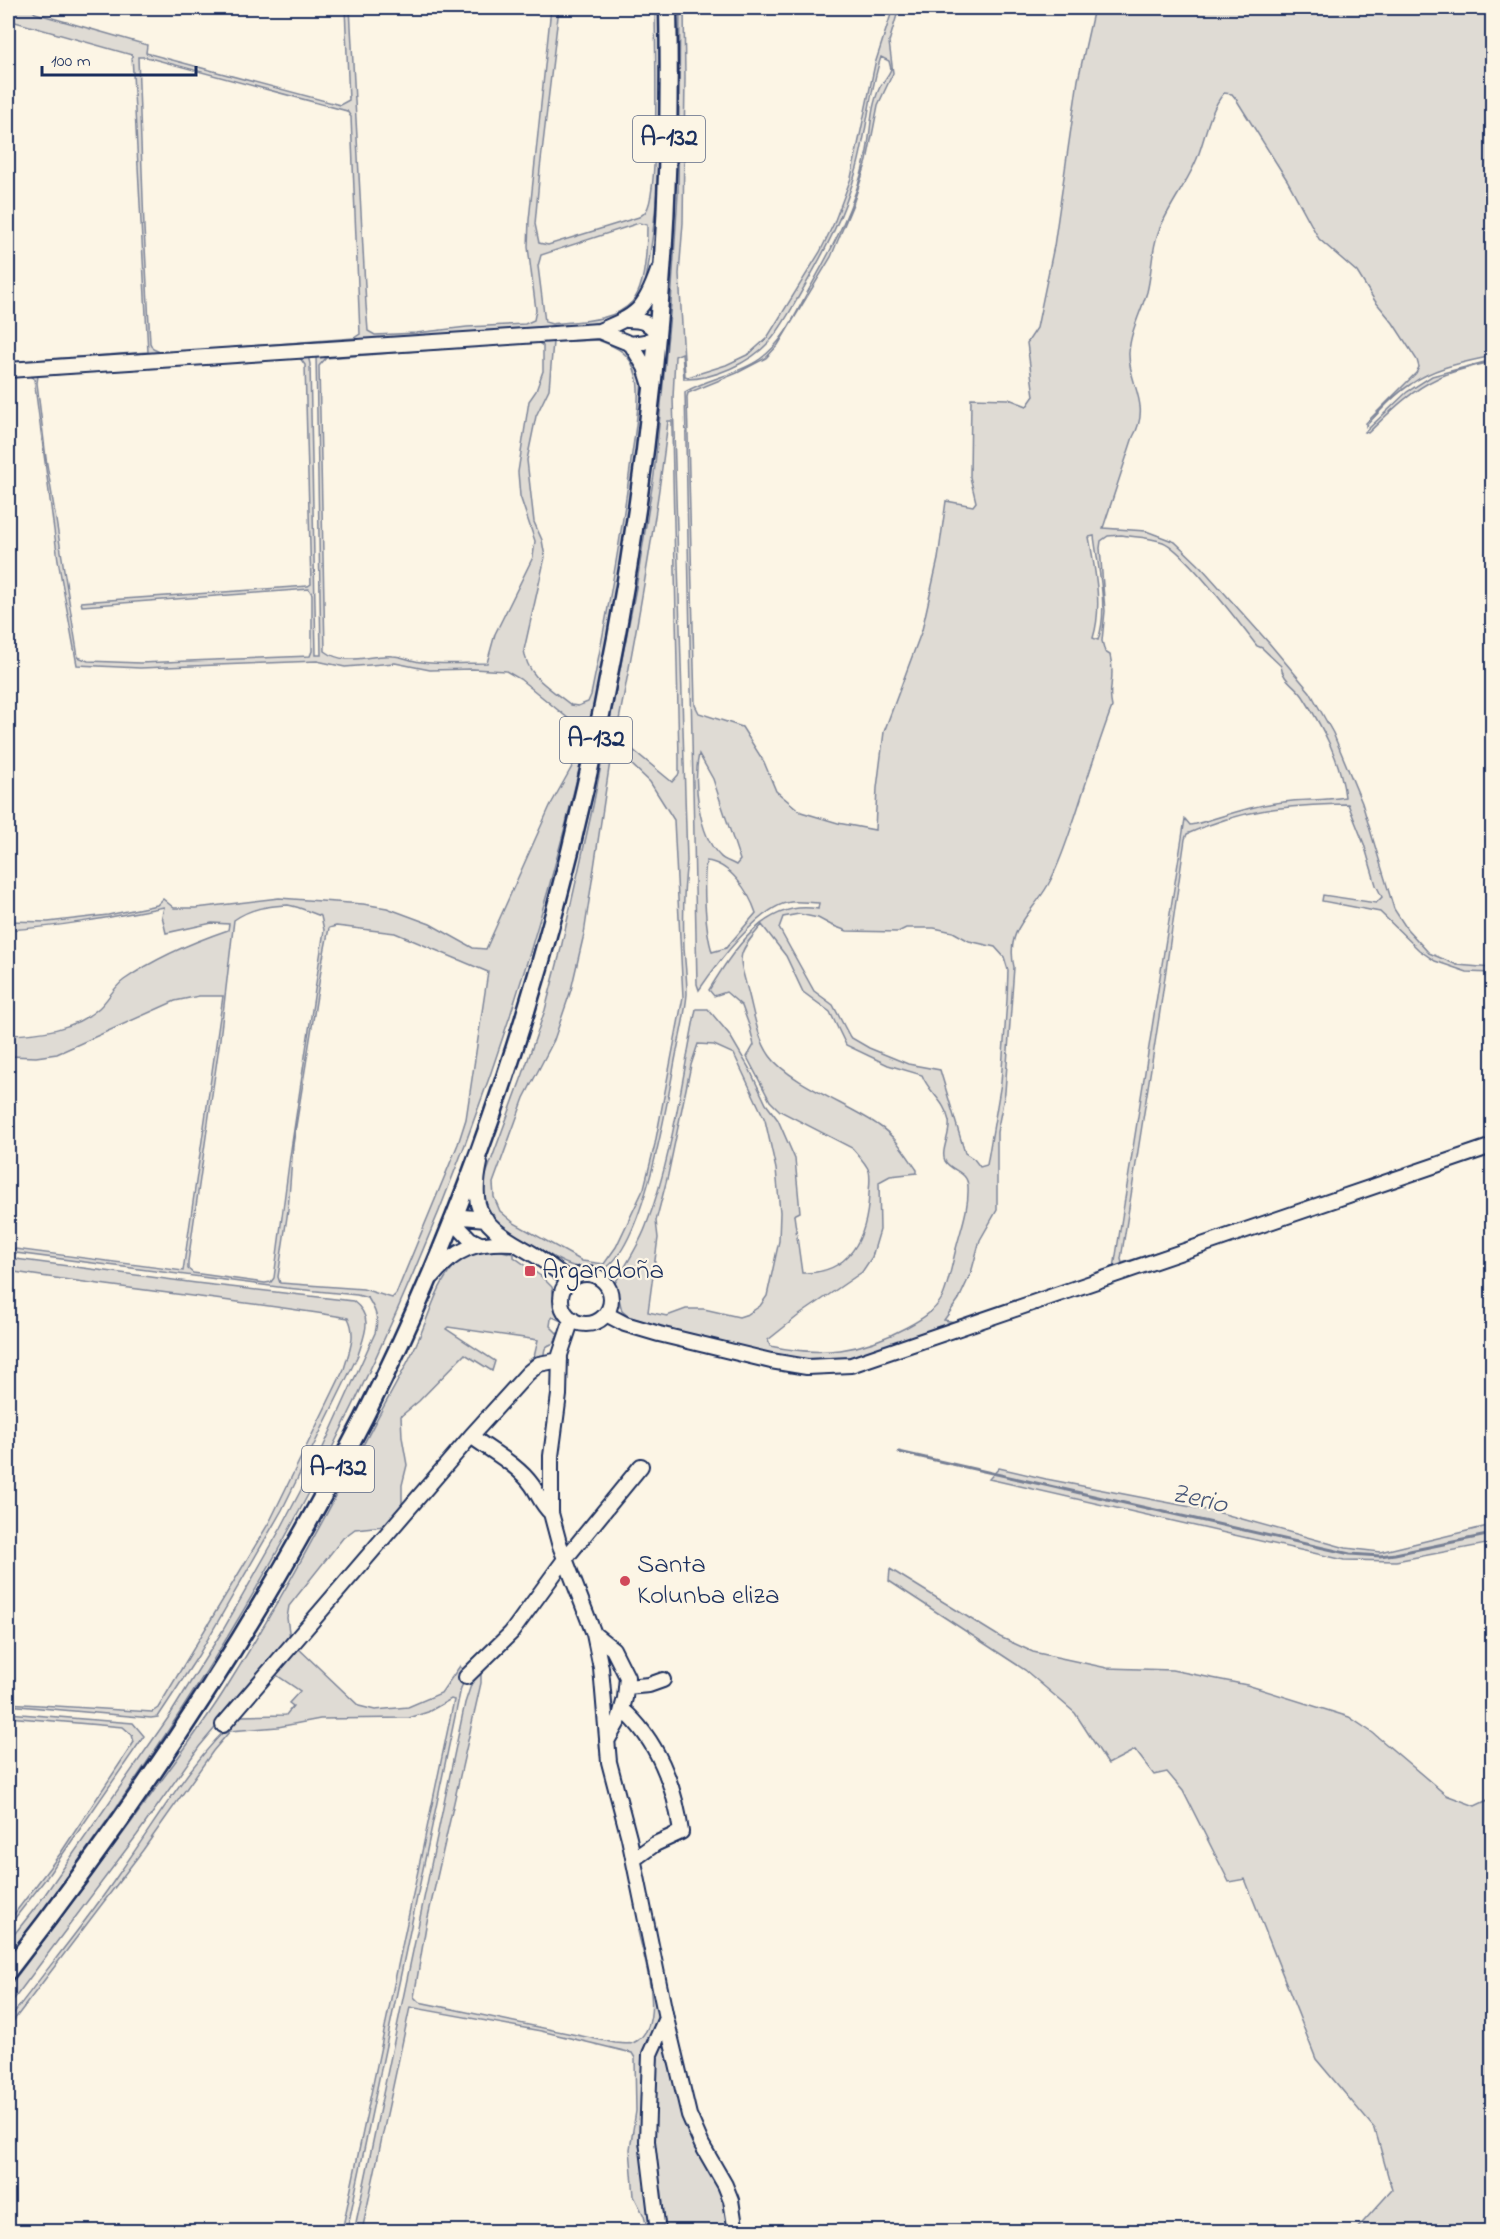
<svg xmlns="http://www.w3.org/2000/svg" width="1500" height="2239" viewBox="0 0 1500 2239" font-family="'Indie Flower',sans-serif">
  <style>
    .green { fill: #dfdbd4; stroke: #7d8599; stroke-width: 1.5; fill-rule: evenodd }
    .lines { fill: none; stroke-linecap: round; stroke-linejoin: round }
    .stream { stroke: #767f94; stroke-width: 3 }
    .minor-casing { stroke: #1b2f5e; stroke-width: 18 }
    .major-casing { stroke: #1b2f5e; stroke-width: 21 }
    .minor { stroke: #fcf5e5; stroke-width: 14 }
    .major { stroke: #fcf5e5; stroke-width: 16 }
    .poi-dot { fill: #d1495b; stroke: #fcf5e5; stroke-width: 2 }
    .labels { text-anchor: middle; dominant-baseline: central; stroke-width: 4.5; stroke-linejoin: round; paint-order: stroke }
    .shield { fill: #fcf5e5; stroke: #5e6a86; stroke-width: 1.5 }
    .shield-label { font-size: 26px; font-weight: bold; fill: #1b2f5e }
    .poi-label { font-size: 27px; fill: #1b2f5e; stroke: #fcf5e5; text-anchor: start }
    .water-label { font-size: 28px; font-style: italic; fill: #485779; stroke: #fcf5e5 }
  </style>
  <rect width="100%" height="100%" fill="#fcf5e5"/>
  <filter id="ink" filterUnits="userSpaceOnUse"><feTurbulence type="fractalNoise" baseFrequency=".0167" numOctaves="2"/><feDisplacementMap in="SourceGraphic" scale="12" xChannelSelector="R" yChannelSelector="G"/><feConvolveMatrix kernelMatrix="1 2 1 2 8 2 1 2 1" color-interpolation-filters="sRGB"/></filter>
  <g filter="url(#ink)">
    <path class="green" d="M8 8 21 9 31 8 35 13 147 45 146 53 340 105 349 100 345 8H350L366 305 368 331 375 335 416 333 467 327 525 324 534 320 536 310 528 247 529 220 551 8H559L540 169 535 224 539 243 548 245 639 217C642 215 644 214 646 211 660 192 655 39 655 8H660C662 102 662 197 644 291 623 327 581 325 543 330L8 366V362L148 352 132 55 8 20ZM138 57H146L347 111 351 117 360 334 354 338 162 353 153 349 150 343 144 228ZM639 223 647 225C647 245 646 287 632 302 614 322 577 321 552 324L545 322 538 266 541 255Z
      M680 8H684L685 77 683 223 679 274 685 376 688 377 726 365 749 354 767 338 820 252 834 223 851 178 875 64 893 8H899L889 42 893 73 878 105 867 161 853 204 831 257 778 345 766 358 737 373 688 393 687 397 695 705 699 713 742 727 764 762 776 791 801 812 838 823 875 830 877 788 884 732 922 630 938 559 946 501 973 506 976 502 970 477 971 398 1009 399 1027 406 1034 396 1027 343 1037 328 1054 246 1078 80 1094 8H1492V356C1465 362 1435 367 1411 384 1394 395 1380 411 1366 426V423L1416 373 1419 367 1417 360 1393 323 1375 301 1357 272 1319 239 1287 180 1236 99 1232 94 1224 93C1209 111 1206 135 1198 156 1188 183 1168 206 1158 233 1151 252 1152 273 1147 292 1141 312 1130 332 1129 353 1128 384 1152 404 1133 437L1103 528 1146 531 1175 542 1201 567 1269 643 1310 692 1333 733 1362 803 1394 909 1407 929 1429 953 1457 965 1492 968V973L1467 972 1435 961 1419 950 1380 912 1322 901 1323 895 1376 903 1382 897 1376 885 1364 844 1348 804C1289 805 1242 809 1187 834L1185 839 1160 1011 1121 1259 1122 1263 1198 1239 1492 1138V1142L852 1361 797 1362 698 1340 679 1331 629 1317 622 1311 615 1283C626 1265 639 1245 646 1226 672 1160 682 1078 696 1009H708L729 1034 749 1068 766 1104 778 1120 795 1159 800 1212 794 1215 802 1273C850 1274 867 1238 869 1194 869 1188 871 1177 869 1171 866 1163 858 1155 852 1148L780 1111 770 1101 747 1057 754 1045 750 1028 742 1006 726 992 714 996 709 990C733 951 765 899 818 909L819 903C810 903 800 901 791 902 760 905 716 965 699 990L697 984 685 392C708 378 737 375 760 359 782 344 795 316 807 293 832 249 855 206 866 156 871 134 870 109 879 89 882 82 888 77 891 69L889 61 881 57C869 93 867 132 857 168 844 216 824 253 799 296 790 311 781 329 769 342 750 363 712 380 684 379L682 353 675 356 673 398 687 861C683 890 683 919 684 948 685 963 687 979 687 994 685 1018 678 1043 674 1066 666 1109 642 1252 602 1270 591 1267 580 1269 570 1265 558 1261 547 1253 537 1247 507 1230 480 1220 484 1180L523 1074 545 1010 559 957 593 806 636 588 654 475 671 304 678 194ZM668 421H672V429L679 758V774L672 782 621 740 618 725C638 624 656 523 668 421ZM1121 535C1135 537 1150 537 1163 542 1185 551 1240 624 1257 646L1262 648 1281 666C1282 680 1297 686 1304 698 1323 728 1341 761 1345 797 1324 801 1304 799 1283 802 1253 805 1224 816 1196 824L1190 825 1185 819 1114 1268 955 1322 944 1320 959 1299 971 1273 980 1240 997 1210V1132L1005 1092 1014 967C1005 929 1031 915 1048 885 1060 864 1067 840 1075 817 1087 780 1098 744 1112 707 1107 689 1116 678 1110 655L1105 652 1102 641 1105 611 1100 548 1101 541 1108 536ZM1094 536C1098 569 1109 608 1098 640L1093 638C1103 606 1095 570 1089 537ZM699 754 713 779 740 860 736 865C731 862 723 860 720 856 698 835 693 781 699 754ZM611 755 631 764 650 782 674 820 683 997 655 1144 644 1188 616 1247 604 1264 582 1261 514 1223 500 1211 494 1197 493 1183 524 1098 554 1040 571 990 584 934ZM706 861C730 863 749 892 756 913L726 948 712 952C705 929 703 885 706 861ZM799 914 818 918 831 925 847 931 898 932 906 928H934L953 932 969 941 995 947 1004 957 1008 970 1007 1000 1001 1083 987 1165 980 1167 974 1159 965 1153 940 1070 908 1064 869 1048 850 1037 833 1005 814 991 779 928 783 917ZM762 925 786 956 803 992 830 1012 846 1045 888 1065 922 1075C929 1093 945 1101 949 1121 951 1134 940 1151 945 1161 952 1172 968 1171 968 1187 969 1207 962 1226 957 1245 953 1259 948 1287 942 1298 934 1312 920 1320 907 1327 861 1352 821 1357 770 1346L768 1340 798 1316 862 1272 872 1257 880 1230 879 1182 890 1176 917 1173V1170C906 1154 895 1136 878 1125 851 1106 788 1082 770 1056 758 1039 754 1015 749 995 739 956 734 957 762 925ZM698 1044 714 1045 734 1054 765 1120 776 1169 780 1212 779 1241 767 1296 760 1306 748 1314 739 1317 704 1309H686L667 1316 648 1312 658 1238 656 1221 668 1175 691 1065Z
      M552 338C584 338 626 332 640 370 643 378 641 388 641 397 640 434 634 471 629 507 622 565 610 622 599 680 544 948 453 1208 330 1452 240 1632 128 1797 8 1957V1942L39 1903 168 1718 223 1630 281 1528 321 1452 375 1333C379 1318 376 1311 368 1298L357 1295 286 1288 8 1252V1248L183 1271 223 996H199L175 1001 57 1054 36 1057 8 1056V1035C40 1034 74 1030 99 1008 108 1000 114 987 124 980 154 959 193 942 228 930L229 924 212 923 166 933 162 916 164 907C112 917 60 927 8 930V921L48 922 108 915 157 905 163 899 174 908H196L279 898 363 904 387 908 430 924 473 948 486 949 550 806 574 763 582 734 581 729 520 679 506 671 473 669 430 670 395 663 345 667 317 661 140 668 77 665 58 560 34 379 28 375 8 377V374L308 355 310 364 316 655H321L316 354ZM598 340C617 347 631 353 636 375 642 396 634 438 631 461 621 540 607 617 591 695L588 702 578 706 571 705C550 688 527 677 524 650L545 557 542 540 534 522 527 460 536 416 549 389 553 342ZM537 342 543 346V371L536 391 529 401 518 472 520 496 535 541 533 557 495 634 487 663C465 663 443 665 421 662 411 661 402 656 393 656 369 654 346 667 325 651L319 366 326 358ZM280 358H300L305 365 311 584 308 586 81 602 82 606 309 589 312 594V651L310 656 140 663 88 661 78 657 46 458 37 383 38 376ZM288 905C300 907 309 912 321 916L324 930 290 1156 274 1278 271 1282 265 1283 193 1273 188 1269V1262L220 1039 234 920C251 908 268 906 288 905ZM336 926 395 933 488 972 466 1119 458 1144 396 1294 392 1298 363 1289 280 1283 278 1277 288 1210 293 1145 323 958 329 928Z
      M1492 360V362C1475 366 1454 370 1438 378 1410 391 1390 412 1368 433L1365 432 1407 392 1432 376Z
      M490 1248 514 1254V1257L542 1277 552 1287 559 1320 553 1317 551 1319 550 1326 558 1334 554 1343C546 1346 544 1347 544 1356L530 1365 529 1360 534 1357 538 1340 448 1327 446 1329 495 1361 492 1371 465 1354 419 1401 401 1416 402 1437 407 1465 402 1485V1507L392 1521 383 1526 355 1529 343 1538 289 1606 287 1618 290 1638 199 1747 137 1835 8 2007V1988C56 1924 104 1860 151 1795 178 1757 207 1720 231 1680 285 1594 332 1504 379 1415 393 1389 408 1364 419 1338 435 1302 443 1254 490 1248Z
      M8 1258 196 1283 353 1301C374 1317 365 1333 358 1355L282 1510 198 1656 158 1717 151 1718 8 1705V1703L152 1712 158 1708 270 1521 344 1369C349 1352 357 1335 348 1318 235 1299 121 1289 8 1271Z
      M999 1468 1046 1479 1217 1512 1346 1548 1380 1552 1492 1525V1543L1396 1561 1344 1560 989 1479Z
      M890 1569 1000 1637 1033 1652 1107 1668 1172 1670 1247 1685 1349 1717 1373 1733 1446 1795 1475 1806 1492 1798V2231H1355L1392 2190 1375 2129 1316 2059 1245 1879 1229 1882 1183 1791 1167 1772 1154 1775 1135 1750 1108 1764 1075 1713 1025 1670 889 1581Z
      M297 1647 359 1706 375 1710 408 1707 441 1693 460 1666 464 1673H468L461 1688 347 2231H342L454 1700 451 1699 428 1712 409 1718 320 1719 278 1727 230 1731 213 1751 143 1850 8 2028V2021C44 1972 84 1925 118 1875 156 1822 191 1759 240 1716L286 1715 293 1706 289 1703 300 1691 275 1674Z
      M481 1667V1683L426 1926 414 1997 419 2002 615 2043C621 2043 628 2045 633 2043 668 2027 644 1959 638 1931L644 1936 659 2010 648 2053 654 2231H648L644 2216 634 2196 630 2149 636 2111 635 2058 632 2053 541 2031 410 2007 362 2231 354 2232 465 1703 472 1682Z
      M8 1713 133 1723 144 1736 47 1877 8 1927V1922L60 1854 134 1742 132 1735 123 1727 8 1717Z
      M662 2028 680 2106 719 2182 730 2216 732 2231H661C654 2163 646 2096 662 2028Z"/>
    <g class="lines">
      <path class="stream" d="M899 1452 1350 1554 1380 1556 1395 1554 1492 1534"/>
      <defs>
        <path id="minor" d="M627 320C641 320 651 322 658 336L645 342 631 344
          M599 331 631 344 645 367 651 386
          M8 370 599 331C637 315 644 311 658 271
          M480 1163C477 1177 475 1190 478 1204 484 1230 516 1243 536 1256 547 1263 558 1272 569 1280
          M480 1244 470 1239 452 1220 463 1217 486 1219
          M561 1299a25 25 0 1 1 50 0a25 25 0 1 1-50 0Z
          M433 1276C456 1248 477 1241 512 1243
          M606 1314 625 1324 659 1334 771 1361 807 1367 851 1365 1492 1146
          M572 1319 560 1355 559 1395 551 1456V1513L559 1543 594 1634 601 1668 609 1762 629 1838 666 2018 689 2115 702 2145 725 2185 731 2200 736 2232
          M471 1436C491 1451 518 1465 532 1485 539 1495 541 1504 551 1513
          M594 1634 613 1649 627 1677 625 1698 619 1720 607 1741
          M466 1677 511 1633 565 1559 641 1466
          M626 1687 649 1685 663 1680
          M622 1709C657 1739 675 1786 681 1832L655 1844 634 1859
          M223 1725 471 1436 528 1373 539 1364 560 1360
          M658 2232 647 2141 650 2054 666 2018"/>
        <path id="major" d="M8 1971C143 1798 264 1615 364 1418 465 1219 536 1005 585 788 644 531 674 271 668 8"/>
      </defs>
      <use href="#minor" class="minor-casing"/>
      <use href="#major" class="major-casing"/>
      <use href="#minor" class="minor"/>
      <use href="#major" class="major"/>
    </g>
  </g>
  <g class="poi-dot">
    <rect x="524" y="1265" width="12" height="12" rx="3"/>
    <circle cx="625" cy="1581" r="6"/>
  </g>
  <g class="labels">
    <g class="shield">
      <rect x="633" y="116" width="72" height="46" rx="4.5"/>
      <rect x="560" y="717" width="72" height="46" rx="4.5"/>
      <rect x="302" y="1446" width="72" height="46" rx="4.5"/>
    </g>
    <g class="shield-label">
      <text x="669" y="139">A-132</text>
      <text x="596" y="740">A-132</text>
      <text x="338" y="1469">A-132</text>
    </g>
    <g class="poi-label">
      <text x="542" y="1271">Argandoña</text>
      <text x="637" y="1565">Santa<tspan x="637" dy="31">Kolunba eliza</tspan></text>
    </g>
    <g class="water-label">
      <text transform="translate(1199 1500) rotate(13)">Zerio</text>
    </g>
  </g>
  <rect width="1500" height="2239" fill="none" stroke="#fcf5e5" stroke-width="30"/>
  <rect x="15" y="15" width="1470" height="2209" fill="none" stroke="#1b2f5e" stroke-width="2" filter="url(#ink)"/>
  <path d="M42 66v9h154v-9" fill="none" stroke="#1b2f5e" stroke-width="3"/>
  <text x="51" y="66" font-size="18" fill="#1b2f5e" stroke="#fcf5e5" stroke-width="4.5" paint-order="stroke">100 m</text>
</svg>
